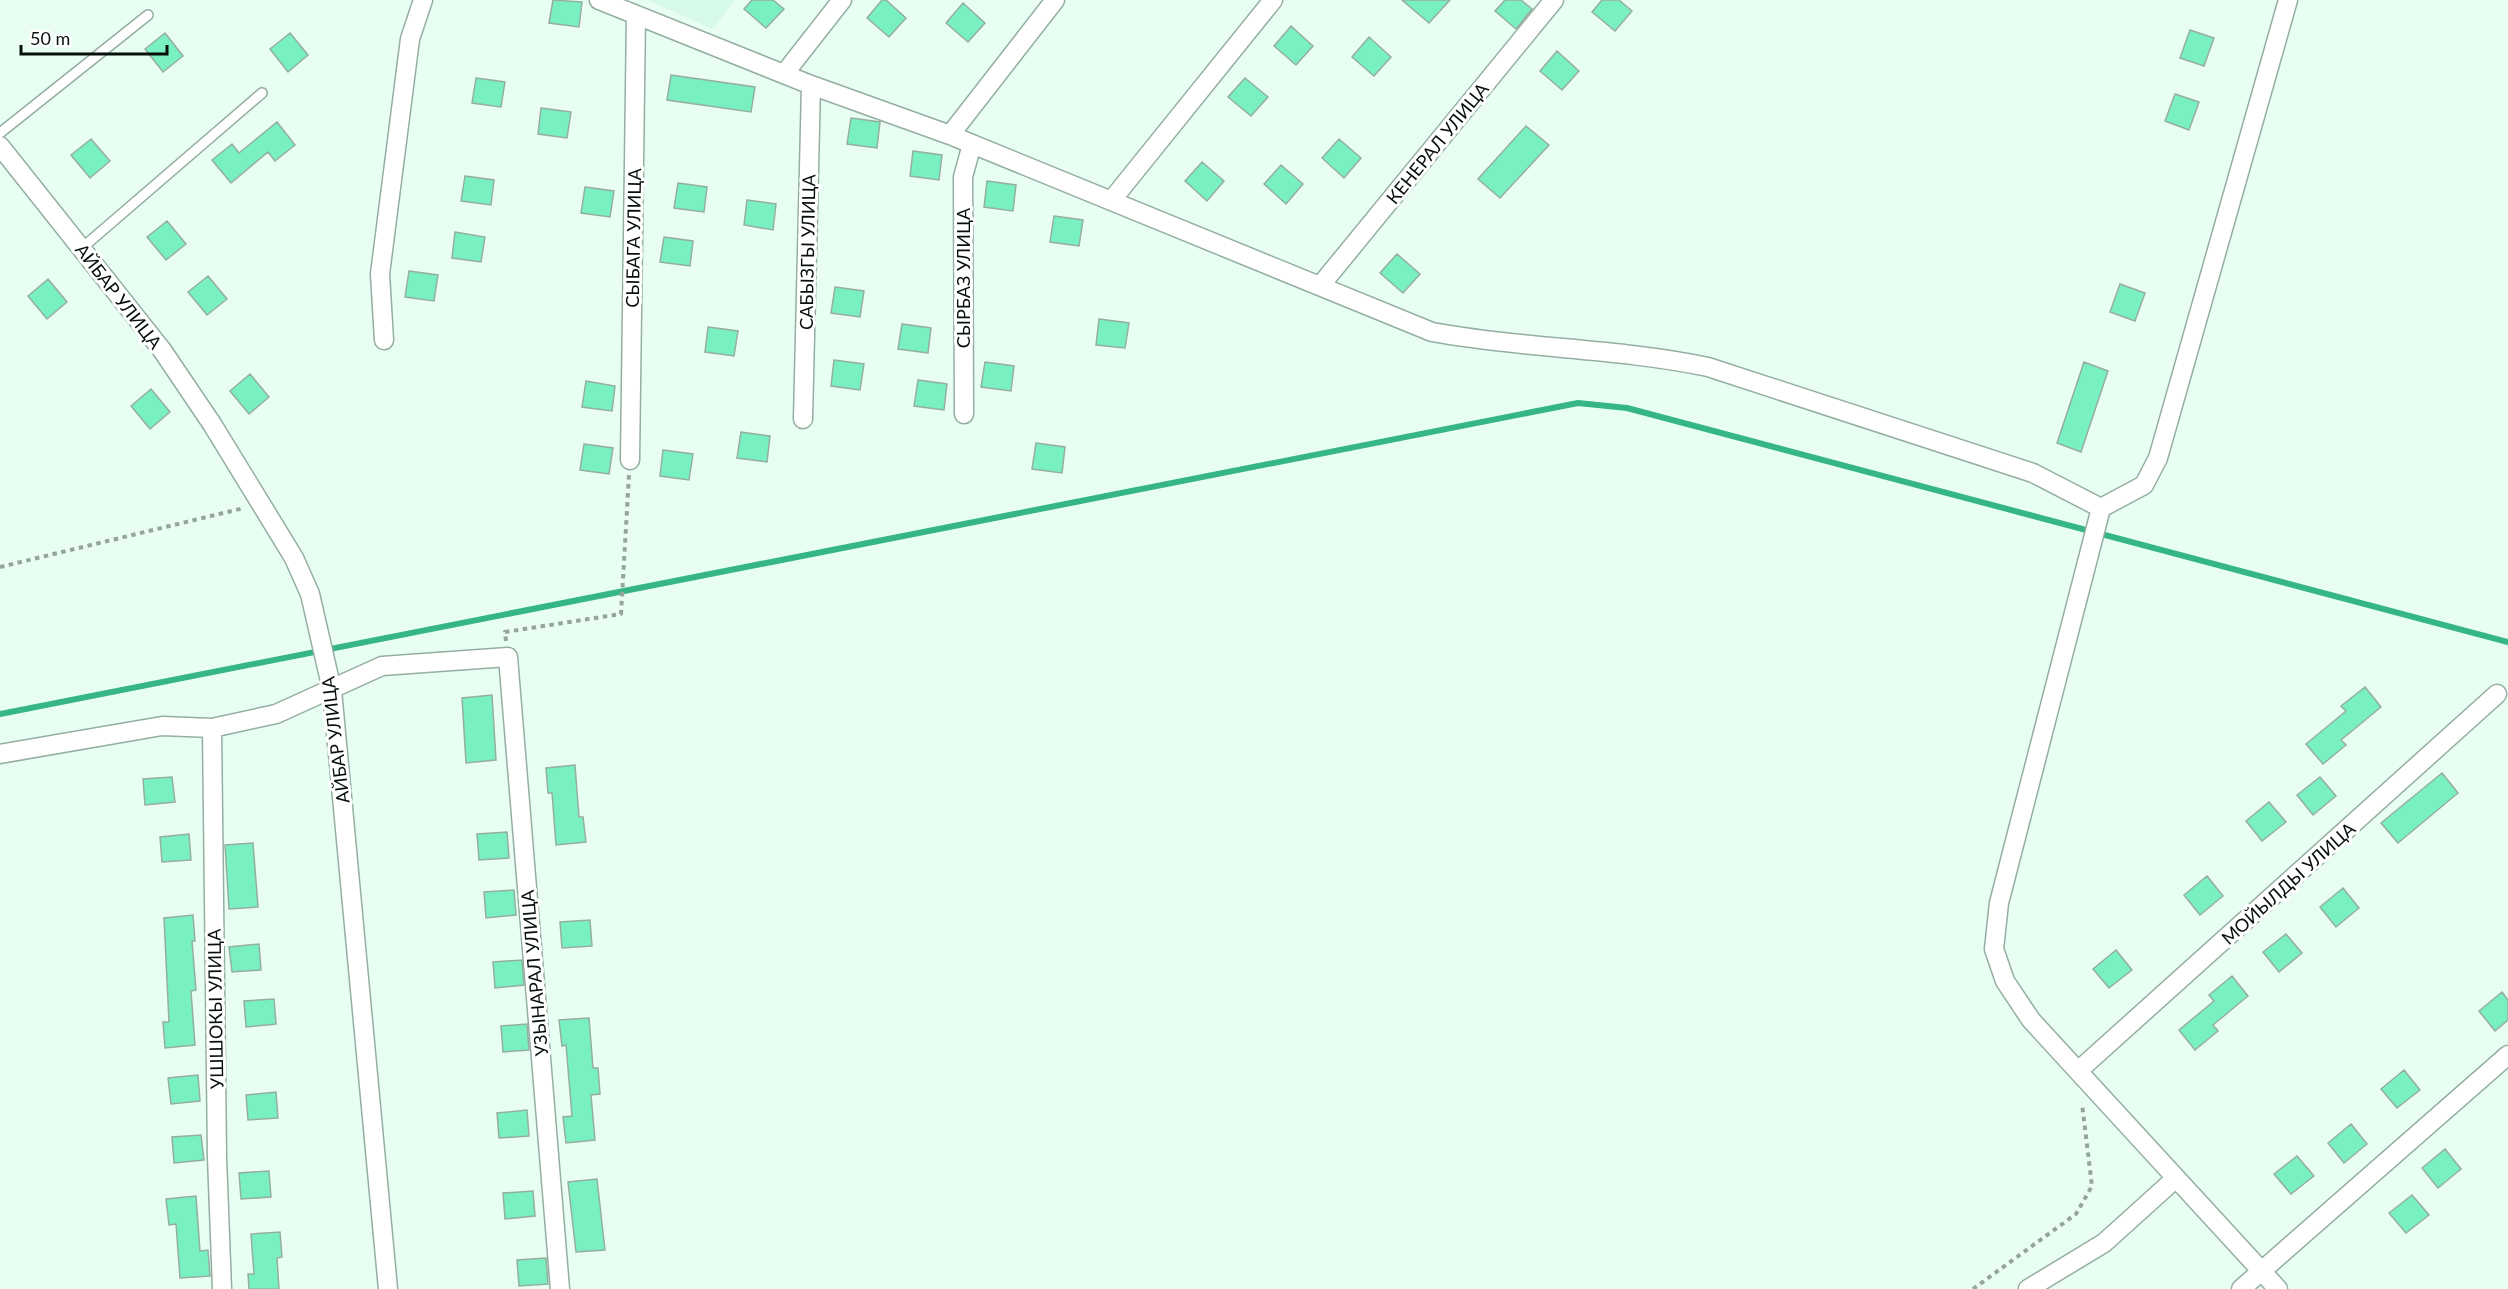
<svg xmlns="http://www.w3.org/2000/svg" width="2508" height="1289" viewBox="0 0 2508 1289" font-family="Lato,sans-serif">
  <style>
    .built { fill: #d6f9e8 }
    .lines { fill: none; stroke-linecap: round; stroke-linejoin: round }
    .stream { stroke: #36b688; stroke-width: 6 }
    .building { fill: #78f0bf; stroke: #95aea2; stroke-width: 1.5 }
    .service-casing { stroke: #94aea1; stroke-width: 12 }
    .minor-casing { stroke: #94aea1; stroke-width: 21 }
    .path { stroke: #95a59d; stroke-width: 4; stroke-dasharray: 4.5 4.5; stroke-linecap: butt }
    .service { stroke: #fff; stroke-width: 9 }
    .minor { stroke: #fff; stroke-width: 18 }
    .labels { text-anchor: middle; dominant-baseline: central; stroke-width: 6; stroke-linejoin: round; paint-order: stroke }
    .street-label { font-size: 18px; fill: #070f0b; stroke: #fff }
  </style>
  <rect width="100%" height="100%" fill="#e9fef3"/>
  <path class="built" d="M647 0H735L713 29Z"/>
  <g class="lines">
    <path class="stream" d="M0 714 1578 403 1627 408 2508 642"/>
  </g>
  <path class="building" d="M553 0 582 2 579 27 549 23Z
    M752 0H773L784 9 766 28 744 9Z
    M882 0H886L906 18 889 37 867 18Z
    M1402 0H1450L1429 23Z
    M1505 0H1521L1532 9 1516 29 1495 11Z
    M1602 0H1619L1632 11 1615 31 1592 12Z
    M963 3 985 23 968 42 946 23Z
    M1291 26 1313 46 1296 65 1274 46Z
    M2190 30 2214 38 2204 66 2180 58Z
    M165 33 183 56 163 72 145 49Z
    M290 33 308 55 288 72 270 49Z
    M1369 37 1391 57 1374 76 1352 57Z
    M1557 51 1579 71 1562 90 1540 71Z
    M671 75 755 87 751 112 667 100Z
    M476 78 505 82 501 107 472 103Z
    M1245 78 1268 97 1251 116 1228 97Z
    M2175 94 2199 102 2189 130 2165 121Z
    M541 108 571 112 567 138 538 134Z
    M851 118 880 122 877 148 847 144Z
    M277 122 295 145 275 161 268 152 231 183 212 160 232 144 239 153Z
    M1526 126 1549 145 1500 198 1478 179Z
    M91 139 110 161 90 178 71 155Z
    M1339 139 1361 158 1344 178 1322 158Z
    M913 151 942 155 939 180 910 176Z
    M1202 162 1224 181 1207 201 1185 181Z
    M1281 165 1303 184 1286 204 1264 184Z
    M465 176 494 180 491 205 461 201Z
    M987 181 1016 185 1013 211 984 207Z
    M678 183 707 187 704 212 674 208Z
    M585 187 614 191 610 217 581 213Z
    M747 200 776 204 773 230 744 225Z
    M1054 216 1083 220 1079 246 1050 242Z
    M167 221 186 244 166 260 147 237Z
    M455 232 485 237 481 262 452 258Z
    M664 237 693 241 690 266 660 262Z
    M1397 254 1420 274 1403 293 1380 273Z
    M409 271 438 275 434 301 405 297Z
    M208 276 227 299 207 315 188 292Z
    M48 279 67 302 47 319 28 296Z
    M2120 284 2145 293 2135 321 2110 312Z
    M835 287 864 291 860 317 831 313Z
    M1099 319 1129 323 1125 348 1096 345Z
    M902 324 931 328 928 353 898 349Z
    M708 327 738 331 734 356 705 352Z
    M834 360 864 364 860 390 831 386Z
    M985 362 1014 366 1011 391 981 387Z
    M2084 362 2108 371 2081 452 2057 443Z
    M250 374 269 397 249 414 230 391Z
    M918 380 947 384 944 410 914 406Z
    M586 381 615 386 612 411 582 407Z
    M151 389 170 412 150 429 131 406Z
    M741 432 770 436 767 462 737 458Z
    M1036 443 1065 447 1062 473 1032 469Z
    M584 444 613 448 609 474 580 470Z
    M663 450 693 454 689 480 660 476Z
    M2365 687 2381 707 2341 740 2346 745 2323 764 2306 744 2346 711 2341 706Z
    M492 695 496 760 466 763 462 698Z
    M575 765 579 817H583L586 842 556 845 552 793H548L546 768Z
    M2442 773 2458 793 2398 843 2381 823Z
    M172 777 175 802 145 805 143 779Z
    M2320 777 2336 796 2313 815 2297 795Z
    M2269 802 2286 822 2262 841 2246 821Z
    M507 832 509 858 479 860 477 834Z
    M189 834 191 860 162 862 160 837Z
    M253 843 258 907 229 909 225 845Z
    M2207 876 2223 896 2200 915 2184 895Z
    M2343 888 2359 908 2336 927 2320 907Z
    M514 890 516 915 486 918 484 892Z
    M193 915 195 941H192L196 990 191 991 195 1045 165 1048 163 1022H169L164 918Z
    M590 920 592 946 562 948 560 922Z
    M2286 934 2302 953 2279 972 2263 952Z
    M259 944 261 970 232 972 229 947Z
    M2116 950 2132 970 2109 988 2093 969Z
    M522 960 524 985 495 988 493 962Z
    M2232 976 2248 996 2213 1025 2218 1031 2195 1050 2179 1030 2214 1001 2209 995Z
    M2502 992 2508 1000V1020L2495 1031 2479 1011Z
    M274 999 276 1024 246 1027 244 1001Z
    M589 1018 593 1068H598L600 1094 591 1095 595 1140 566 1143 563 1117 572 1116 566 1045 562 1046 559 1020Z
    M527 1024 529 1050 503 1052 501 1026Z
    M2404 1070 2420 1090 2397 1108 2381 1089Z
    M198 1075 200 1101 171 1104 168 1078Z
    M276 1092 278 1118 248 1120 246 1095Z
    M527 1110 529 1136 499 1138 497 1113Z
    M2351 1124 2367 1144 2344 1163 2328 1143Z
    M201 1135 204 1160 174 1163 172 1137Z
    M2445 1149 2461 1169 2438 1188 2422 1168Z
    M2297 1156 2314 1176 2291 1194 2274 1174Z
    M269 1171 271 1197 241 1199 239 1173Z
    M597 1179 605 1250 576 1252 568 1182Z
    M533 1191 535 1216 505 1219 503 1193Z
    M2412 1195 2429 1215 2406 1233 2389 1213Z
    M196 1196 200 1251 208 1250 210 1276 180 1278 176 1224 169 1225 166 1199Z
    M280 1232 282 1257 277 1258 279 1289H249L248 1274H254L251 1234Z
    M546 1258 548 1284 519 1286 517 1260Z"/>
  <g class="lines">
    <defs>
      <path id="service" d="M0 133 148 15
        M82 248 262 93"/>
      <path id="minor" d="M599 0 811 85 950 135 1432 332C1524 349 1617 348 1708 367L2033 473 2101 508
        M784 74 842 0
        M950 135 1055 0
        M0 146 162 350 212 424 261 504 294 558 310 594 332 690 388 1289
        M1111 201 1273 0
        M1320 286 1554 0
        M384 340 380 274 410 39 423 0
        M964 414 963 177 972 144
        M803 419 811 85
        M630 460 636 15
        M212 728 217 1157 222 1289
        M0 754 162 726 212 728 276 714 382 666 508 657 560 1289
        M2078 1071 2497 694
        M2028 1289 2104 1243 2176 1178
        M2241 1289 2508 1055
        M2278 1289 2031 1020 2005 981 1994 949 1999 903 2101 508 2144 485 2158 458 2288 0"/>
    </defs>
    <use href="#service" class="service-casing"/>
    <use href="#minor" class="minor-casing"/>
    <path class="path" d="M0 567 244 508
      M506 641 505 632 621 614 629 475
      M1973 1289 2076 1214 2092 1186 2082 1104"/>
    <use href="#service" class="service"/>
    <use href="#minor" class="minor"/>
  </g>
  <g class="labels">
    <g class="street-label">
      <text transform="translate(1437 143) rotate(-51)">КЕНЕРАЛ УЛИЦА</text>
      <text transform="translate(633 238) rotate(-89)">СЫБАГА УЛИЦА</text>
      <text transform="translate(807 252) rotate(-89)">САБЫЗГЫ УЛИЦА</text>
      <text transform="translate(963 278) rotate(-90)">СЫРБАЗ УЛИЦА</text>
      <text transform="translate(119 296) rotate(52)">АЙБАР УЛИЦА</text>
      <text transform="translate(335 740) rotate(-97)">АЙБАР УЛИЦА</text>
      <text transform="translate(2288 883) rotate(-42)">МОЙЫЛДЫ УЛИЦА</text>
      <text transform="translate(534 973) rotate(-95)">УЗЫНАРАЛ УЛИЦА</text>
      <text transform="translate(215 1009) rotate(-91)">УШШОКЫ УЛИЦА</text>
    </g>
  </g>
  <path d="M21 45v9h146v-9" fill="none" stroke="#070f0b" stroke-width="3"/>
  <text x="30" y="45" font-size="18" fill="#070f0b" stroke="#ffffff" stroke-width="4.5" paint-order="stroke">50 m</text>
</svg>
